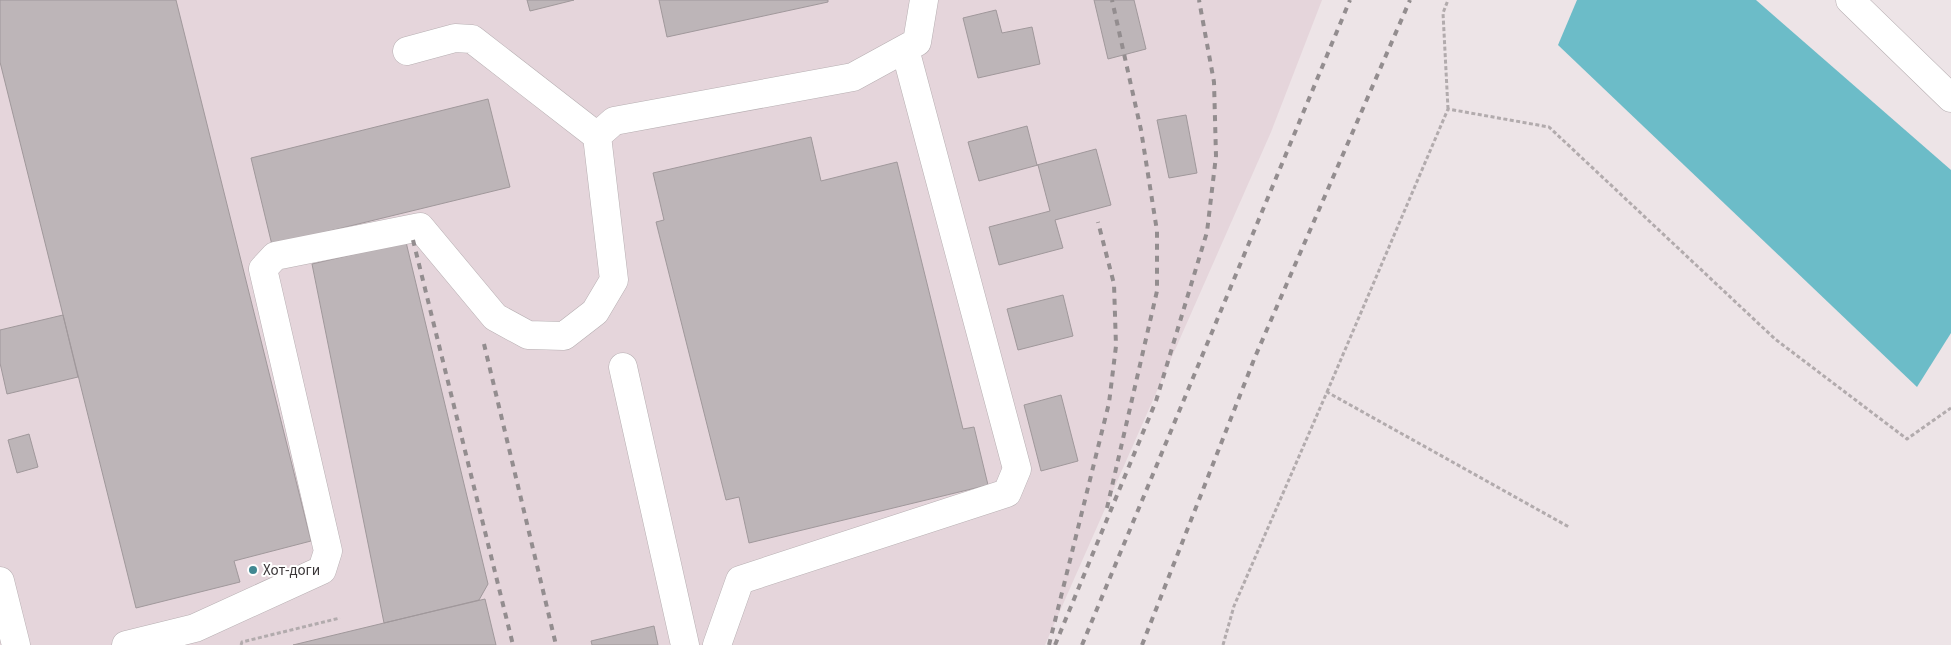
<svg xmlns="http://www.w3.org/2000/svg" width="1951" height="645" viewBox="0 0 1951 645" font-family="'Source Sans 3',sans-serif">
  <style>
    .built { fill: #e5d5db }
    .water { fill: #6cbcc8 }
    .building { fill: #bdb5b8; stroke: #a0989b }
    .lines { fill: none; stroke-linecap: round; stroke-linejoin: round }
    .minor-casing { stroke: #b7afb2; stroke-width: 29 }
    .path { stroke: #b2abad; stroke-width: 3; stroke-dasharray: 4 2.5; stroke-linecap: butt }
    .minor { stroke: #fff; stroke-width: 28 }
    .rail { stroke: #938d8f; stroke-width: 4; stroke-dasharray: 6 6; stroke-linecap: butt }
    .poi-dot { fill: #418892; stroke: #fff; stroke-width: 2 }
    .labels { text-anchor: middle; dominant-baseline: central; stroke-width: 4; stroke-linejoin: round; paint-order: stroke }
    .poi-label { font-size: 15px; fill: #3a3638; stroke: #fff; text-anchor: start }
  </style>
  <rect width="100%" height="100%" fill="#ede4e7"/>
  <path class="built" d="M0 0H1322L1271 132 1045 645H0Z"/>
  <path class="water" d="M1577 0H1756L1951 170V333L1917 387 1558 45Z"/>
  <path class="building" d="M0 0H176L311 541 234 561 240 582 136 608 0 62Z
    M527 0H574L530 11Z
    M659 0H828V2L667 37Z
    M1094 0H1134L1146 49 1108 59Z
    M996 10 1002 33 1032 27 1040 64 978 78 963 18Z
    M488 99 510 187 272 245 251 158Z
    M1186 115 1197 173 1169 178 1157 120Z
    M1027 126 1037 165 1096 149 1111 205 1055 220 1063 248 999 265 989 227 1050 211 1038 165 979 181 968 142Z
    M811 137 821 181 897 162 963 429 974 427 988 485 749 543 739 497 726 500 656 222 664 220 653 173Z
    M406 242 488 584 479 600 384 623 312 264Z
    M1063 295 1073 336 1018 350 1007 309Z
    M63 315 78 377 7 394 0 363V330Z
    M1061 395 1078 461 1041 471 1024 405Z
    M29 434 38 467 17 473 8 440Z
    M485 599 496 645H293L384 623Z
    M654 626 658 645H592L591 641Z"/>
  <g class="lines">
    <defs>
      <path id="minor" d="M1850 0 1951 98
        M407 51 455 38 472 39 597 136
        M623 367 685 645
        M0 581 16 645
        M126 645 195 628 322 570 328 551 263 269 275 256 420 227 495 317 528 335 564 336 595 312 614 280 597 136 614 121 853 77 917 42 924 0
        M717 645 740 580 1007 493 1017 469 905 49"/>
    </defs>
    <use href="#minor" class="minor-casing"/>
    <path class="path" d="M1448 109 1443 13 1448 0
      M1327 392 1448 109 1549 127 1775 339 1907 439 1951 408
      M241 645 242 642 340 618
      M1223 645 1234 606 1327 392 1569 527"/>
    <use href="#minor" class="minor"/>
    <path class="rail" d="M413 240 513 645
      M484 344 556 645
      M1107 508 1157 291V231L1141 130 1112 0
      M1049 645 1109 403 1116 346 1114 284 1098 222
      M1055 645 1156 401 1207 232 1216 156 1214 82 1199 0
      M1082 645 1350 0
      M1142 645 1255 357 1410 0"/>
  </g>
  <circle class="poi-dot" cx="253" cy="570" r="5"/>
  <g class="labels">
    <g class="poi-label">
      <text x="263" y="570">Хот-доги</text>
    </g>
  </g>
</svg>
